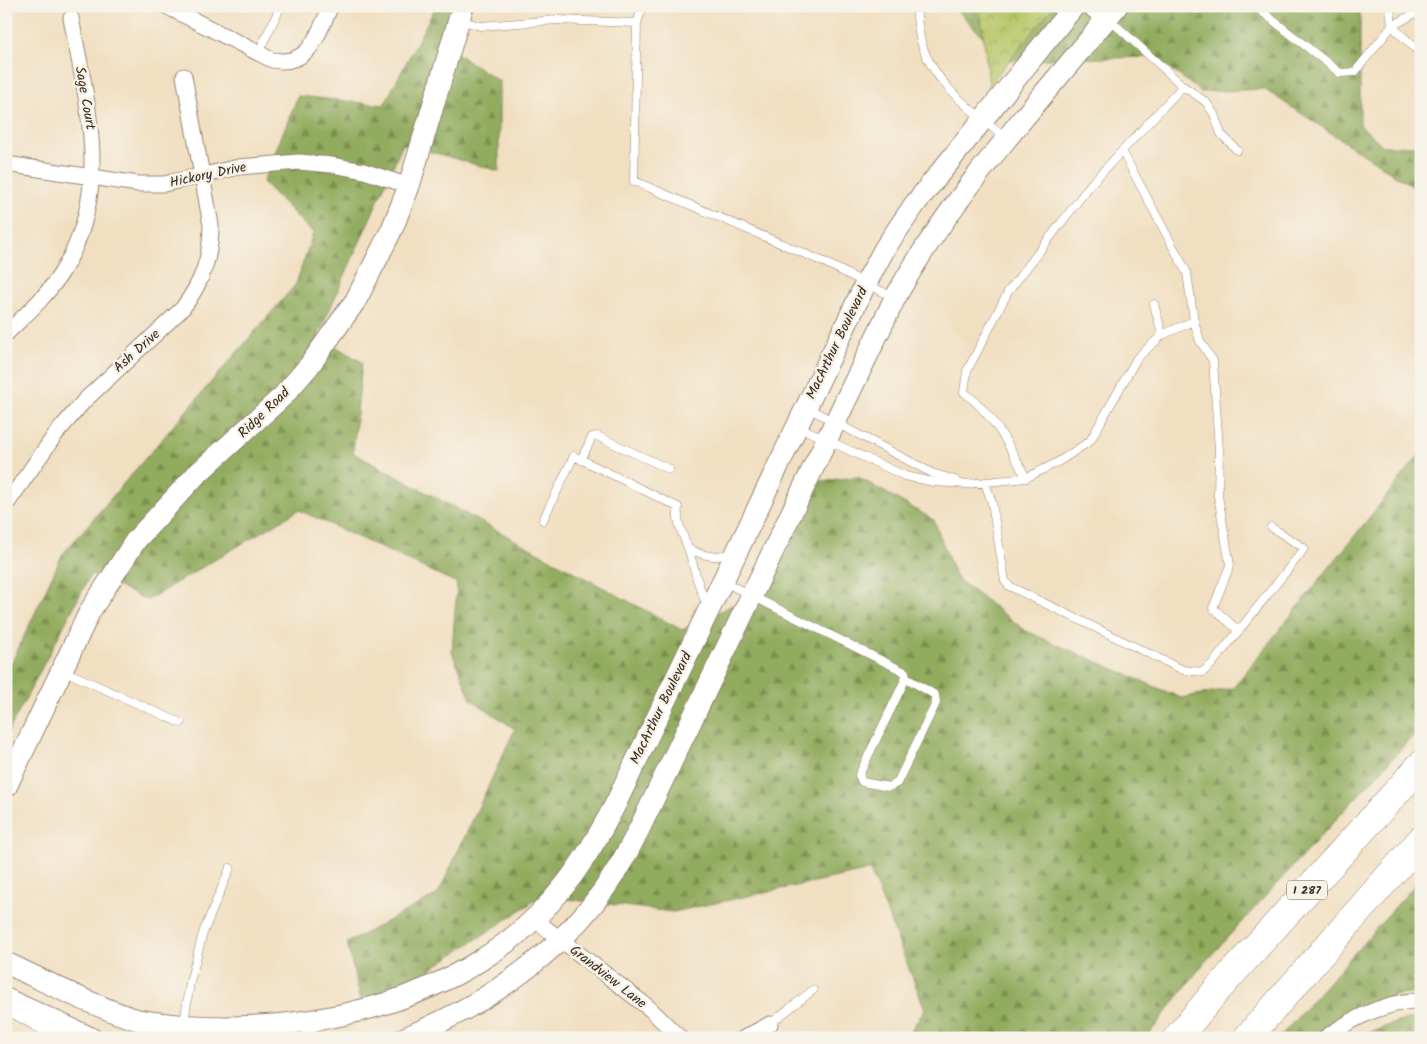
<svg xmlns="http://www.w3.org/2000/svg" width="1427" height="1044" viewBox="0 0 1427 1044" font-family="Kalam,sans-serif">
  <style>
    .forest { fill: url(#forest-firs); stroke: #666b3e }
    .park { fill: url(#park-crowns); stroke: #7a7944 }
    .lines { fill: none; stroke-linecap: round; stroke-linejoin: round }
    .lane-casing { stroke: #968470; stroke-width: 9 }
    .street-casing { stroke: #968470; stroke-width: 17 }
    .secondary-casing { stroke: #968470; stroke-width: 23 }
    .highway-casing { stroke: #968470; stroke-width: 29 }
    .lane { stroke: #fff; stroke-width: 8 }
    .street { stroke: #fff; stroke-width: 15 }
    .secondary { stroke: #fff; stroke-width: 21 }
    .highway { stroke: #fff; stroke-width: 28 }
    .labels { text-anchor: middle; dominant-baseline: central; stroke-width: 5; stroke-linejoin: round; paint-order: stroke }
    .shield { fill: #f7f3e8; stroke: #73665b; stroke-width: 1 }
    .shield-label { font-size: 12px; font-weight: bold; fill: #3b2a1e }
    .street-label { font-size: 14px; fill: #3b2a1e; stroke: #f7f3e8 }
  </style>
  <defs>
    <pattern id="forest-firs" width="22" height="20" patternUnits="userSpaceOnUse" patternTransform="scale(1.25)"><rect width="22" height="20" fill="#92ac5f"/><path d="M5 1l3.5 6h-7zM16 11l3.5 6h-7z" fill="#788c4e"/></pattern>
    <pattern id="park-crowns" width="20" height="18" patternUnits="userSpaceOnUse" patternTransform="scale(1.25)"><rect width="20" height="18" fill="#b8c86b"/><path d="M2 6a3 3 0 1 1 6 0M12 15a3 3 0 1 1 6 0" fill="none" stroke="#97a357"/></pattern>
  </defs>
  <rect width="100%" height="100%" fill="#f7f3e8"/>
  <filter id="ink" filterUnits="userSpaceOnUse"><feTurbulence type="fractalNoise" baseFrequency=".02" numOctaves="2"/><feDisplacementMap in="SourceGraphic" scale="10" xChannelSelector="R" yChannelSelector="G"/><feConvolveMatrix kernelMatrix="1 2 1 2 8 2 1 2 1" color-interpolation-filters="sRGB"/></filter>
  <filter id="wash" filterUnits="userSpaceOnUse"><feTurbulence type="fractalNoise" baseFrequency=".0096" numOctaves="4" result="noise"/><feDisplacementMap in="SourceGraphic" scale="20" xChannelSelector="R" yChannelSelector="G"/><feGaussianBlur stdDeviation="1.12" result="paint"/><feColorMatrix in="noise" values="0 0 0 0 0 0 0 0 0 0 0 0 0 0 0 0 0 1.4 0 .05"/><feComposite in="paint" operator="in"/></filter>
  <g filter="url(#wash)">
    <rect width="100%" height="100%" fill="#f1dfc1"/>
    <path class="forest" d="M436 6H472L447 47 499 81V171L403 144 318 336 362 362 353 453 682 630 771 586 821 481 858 477 934 520 956 578 1026 631 1181 698 1233 688 1421 453V727L1204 963 1146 1038H906L925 1009 870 870 673 912 542 896 364 1013 347 943 438 894 515 729 471 699 452 652 457 583 299 510 147 600 91 574 6 736V675L62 555 296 284 313 233 263 182 298 96 384 105Z
      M959 6H1360V125L1383 146H1421V192L1264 89 1201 92 1155 57 1006 60 959 12Z
      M1421 878V993C1378 995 1344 1010 1312 1038H1279Z
      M1421 1018V1038H1354L1401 1021Z"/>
    <path class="park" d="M980 6H1054L989 85Z"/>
  </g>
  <g filter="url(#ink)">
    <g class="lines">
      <defs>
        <path id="lane" d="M643 6 637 23 634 181 824 262 893 297
          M916 6C917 19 918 33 922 45 935 86 975 112 1006 139
          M1255 6 1340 73 1355 72 1392 26 1421 10
          M1390 6 1392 26 1421 54
          M1109 19 1183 86 1206 102 1214 114 1221 134 1237 150
          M460 20 480 26 557 20 637 23
          M259 51 281 6
          M1122 151 1187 273 1194 321
          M1154 304 1162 335
          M806 407 932 473 955 480
          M799 427 905 476 934 482 967 484 1026 478 1058 462 1090 441 1137 358 1162 335 1194 321 1200 341 1213 361 1219 450 1218 496 1230 565 1213 608 1239 631
          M581 460 592 437 597 436 669 469
          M1026 478C1009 445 994 415 964 392L967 371 1008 292 1091 184 1183 86
          M985 483 992 503 1005 581 1009 586 1183 670 1203 672 1212 664 1301 553 1304 548 1271 527
          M543 520 574 456 678 507C676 524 684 536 689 551 695 570 698 589 708 606
          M689 549C704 556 716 559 732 553
          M724 582 905 672 906 678 859 775 862 782 889 787 897 783 936 703 935 695 906 678
          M64 671 181 723
          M6 1010 56 1038
          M184 1023 190 982 203 933 230 868
          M770 1024 813 990"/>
        <path id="street" d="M166 6 272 60C311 67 317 34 331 6
          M6 164 138 184H164L239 167 299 162 332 165 364 171 409 186
          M6 334C25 315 45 298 60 275 113 193 88 108 71 18
          M6 505 55 435 84 401 182 309C202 283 211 258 211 225L184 76
          M534 919 649 1008 680 1038
          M309 1031 310 1038
          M744 1038 770 1024
          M1325 1038C1354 1017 1385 1002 1421 1000"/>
        <path id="secondary" d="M1093 6 1107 18
          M6 787 90 611 136 540 196 475 283 396 309 366 356 300 392 229 409 186 463 6
          M6 963C49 983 92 1006 138 1020 287 1044 469 1008 565 885 585 860 600 833 615 805L866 283 885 248 915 204 1074 6
          M6 999 91 1038
          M405 1038C491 1002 573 946 621 863 629 849 637 834 644 819L895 298C954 191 1040 101 1117 6"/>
        <path id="highway" d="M1177 1038 1217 990 1421 765
          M1247 1038 1421 840"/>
      </defs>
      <use href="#lane" class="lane-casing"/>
      <use href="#street" class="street-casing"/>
      <use href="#secondary" class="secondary-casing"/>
      <use href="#highway" class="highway-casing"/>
      <use href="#lane" class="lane"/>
      <use href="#street" class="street"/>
      <use href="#secondary" class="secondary"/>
      <use href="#highway" class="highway"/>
    </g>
  </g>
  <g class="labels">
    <rect class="shield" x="1287" y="880.5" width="40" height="19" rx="4"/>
    <g class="shield-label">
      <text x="1307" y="890">I 287</text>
    </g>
    <g class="street-label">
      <text transform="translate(85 98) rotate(80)">Sage Court</text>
      <text transform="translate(208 175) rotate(-12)">Hickory Drive</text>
      <text transform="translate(837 343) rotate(-64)">MacArthur Boulevard</text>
      <text transform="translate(137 351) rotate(-42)">Ash Drive</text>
      <text transform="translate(264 413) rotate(-44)">Ridge Road</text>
      <text transform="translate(661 708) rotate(-64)">MacArthur Boulevard</text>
      <text transform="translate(608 977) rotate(38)">Grandview Lane</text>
    </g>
  </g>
  <rect width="1427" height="1044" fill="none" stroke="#f7f3e8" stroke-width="25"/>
</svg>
